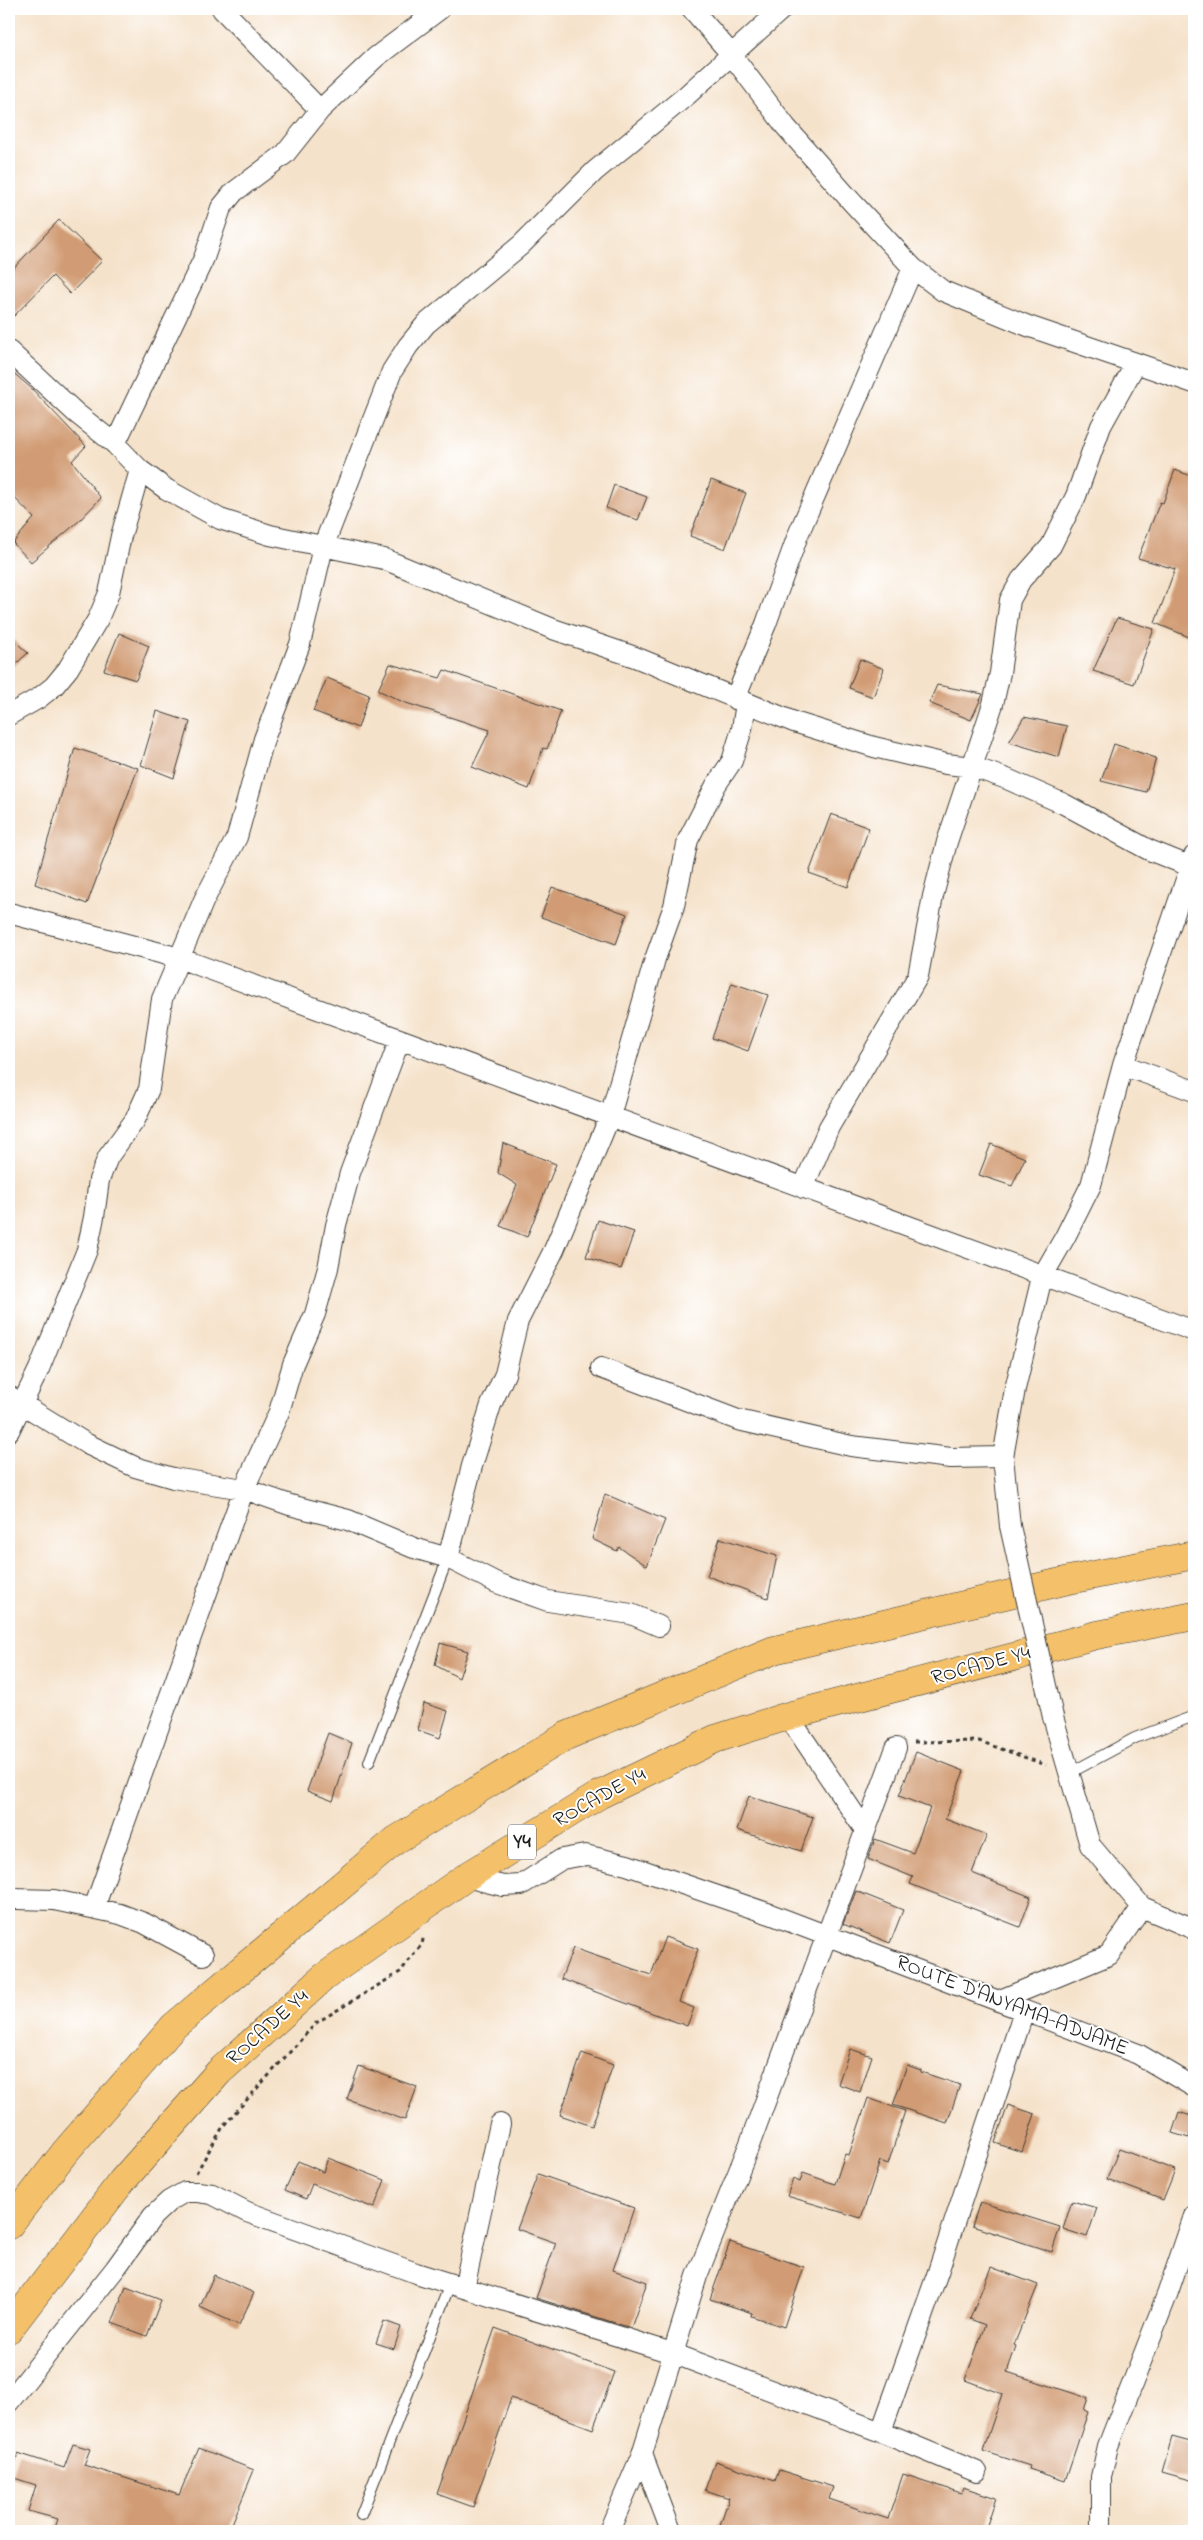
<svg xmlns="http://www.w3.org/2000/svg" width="1203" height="2540" viewBox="0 0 1203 2540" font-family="'Indie Flower',sans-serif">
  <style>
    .building { fill: #d19c75 }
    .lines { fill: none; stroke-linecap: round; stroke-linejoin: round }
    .lane-casing { stroke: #3d3a36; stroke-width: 12 }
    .street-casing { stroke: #3d3a36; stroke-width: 22 }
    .highway-casing { stroke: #3d3a36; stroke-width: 29 }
    .path { stroke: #3d3a36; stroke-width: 3; stroke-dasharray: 4 4; stroke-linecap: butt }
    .lane { stroke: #fff; stroke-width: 10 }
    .street { stroke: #fff; stroke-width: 20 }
    .highway { stroke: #f4c16b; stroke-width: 28 }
    .street-bridge-casing { stroke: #3d3a36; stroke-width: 22; stroke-linecap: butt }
    .street-bridge { stroke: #fff; stroke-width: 20 }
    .labels { text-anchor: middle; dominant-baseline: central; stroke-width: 4; stroke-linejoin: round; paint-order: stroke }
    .shield { fill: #fff; stroke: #606060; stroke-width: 1 }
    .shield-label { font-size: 20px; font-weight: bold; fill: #1c1c1c }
    .street-label { font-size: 21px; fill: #1c1c1c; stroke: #fff }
  </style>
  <rect width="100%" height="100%" fill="#fff"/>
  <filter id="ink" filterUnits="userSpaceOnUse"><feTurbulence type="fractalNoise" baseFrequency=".02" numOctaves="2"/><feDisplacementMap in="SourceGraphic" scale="10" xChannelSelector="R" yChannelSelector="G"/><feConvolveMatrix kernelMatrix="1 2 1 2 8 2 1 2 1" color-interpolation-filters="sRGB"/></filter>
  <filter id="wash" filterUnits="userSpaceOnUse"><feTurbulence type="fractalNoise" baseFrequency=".0096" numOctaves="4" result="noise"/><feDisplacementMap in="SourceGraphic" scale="20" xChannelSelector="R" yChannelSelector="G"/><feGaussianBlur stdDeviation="1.12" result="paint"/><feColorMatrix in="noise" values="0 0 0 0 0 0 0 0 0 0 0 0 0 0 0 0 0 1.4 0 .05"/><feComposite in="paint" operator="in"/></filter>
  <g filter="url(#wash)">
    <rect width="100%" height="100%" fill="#f5e2ca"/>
    <g id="blocks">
      <path class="building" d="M59 220 102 261 70 294 53 276 9 321V273Z
        M9 369 31 388 86 446 72 461 101 498 79 521 31 562 13 543 34 518 9 492Z
        M1175 470 1194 477V639L1155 623 1175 569 1138 558 1160 502 1163 503Z
        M711 480 746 493 725 549 690 536Z
        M614 485 647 497 638 520 606 508Z
        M1117 618 1154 629 1134 684 1093 671Z
        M119 633 149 646 136 680 104 670Z
        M9 636 28 653 9 670Z
        M860 659 884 669 873 697 849 688Z
        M390 664 440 678 444 670 561 711 547 749 543 748 529 789 472 767 490 730 403 702 378 690Z
        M327 678 369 695 358 728 313 711Z
        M937 685 983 694 971 720 929 703Z
        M157 711 190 722 174 778 141 765Z
        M1024 717 1067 726 1059 757 1009 742Z
        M1114 744 1156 758 1146 792 1101 781Z
        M75 748 138 768 87 904 35 884Z
        M831 814 869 828 848 887 809 873Z
        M552 887 627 914 616 944 541 917Z
        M732 983 768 995 748 1051 712 1038Z
        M503 1143 556 1164 527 1237 500 1226 517 1185 498 1173Z
        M991 1144 1025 1158 1012 1186 979 1175Z
        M598 1220 634 1232 621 1269 586 1257Z
        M605 1494 665 1520 647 1566 619 1547 617 1551 592 1539Z
        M720 1538 777 1556 768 1598 707 1576Z
        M440 1643 468 1651 459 1678 435 1665Z
        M424 1703 448 1711 440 1738 418 1730Z
        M328 1733 352 1743 333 1801 307 1791Z
        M916 1752 964 1771 945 1819 987 1835 972 1873 1031 1897 1020 1927 910 1884 913 1877 868 1859 875 1839 913 1853 930 1808 899 1796Z
        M749 1796 813 1817 801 1851 737 1830Z
        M856 1891 903 1910 890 1943 843 1924Z
        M665 1937 698 1949 679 2002 694 2008 687 2026 561 1979 573 1948 651 1975Z
        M850 2049 872 2056 860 2092 838 2084Z
        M582 2053 613 2065 592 2126 560 2115Z
        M907 2065 921 2070V2072L960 2085 947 2123 893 2105Z
        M359 2066 417 2087 405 2120 347 2099Z
        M868 2098 905 2111 888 2164 880 2161 861 2218 787 2196 793 2179 800 2182 803 2173 835 2184 845 2154 849 2155Z
        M1008 2105 1035 2114 1022 2152 995 2143Z
        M1179 2112 1194 2117 1189 2138 1172 2133Z
        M1119 2149 1175 2170 1163 2200 1107 2179Z
        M328 2158 385 2180 374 2208 312 2184 306 2199 285 2190 298 2161 323 2172Z
        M538 2174 634 2208 613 2270 647 2282 631 2328 536 2298 556 2243 517 2229Z
        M1072 2201 1097 2208 1087 2237 1063 2229Z
        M980 2202 1060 2227 1052 2252 972 2226Z
        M730 2242 804 2267 784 2327 751 2316 752 2313 710 2299Z
        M991 2267 1038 2285 1014 2345 1016 2346 1007 2372 1088 2398 1084 2410 1088 2412 1065 2481 1029 2469 1030 2466 983 2451 1002 2394 965 2380 985 2325 970 2319Z
        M214 2275 254 2293 239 2325 200 2307Z
        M126 2287 161 2300 147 2336 112 2323Z
        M384 2321 401 2327 394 2349 376 2343Z
        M495 2328 614 2372 593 2429 511 2398 473 2507 437 2494Z
        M1172 2437 1194 2443V2481L1162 2472Z
        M73 2444 90 2449 84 2465 179 2495 199 2448 254 2470 229 2531H54L58 2519 28 2511 36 2485 11 2477 18 2453 64 2468Z
        M715 2461 775 2481 779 2470 833 2487 829 2499 888 2519 903 2474 961 2493 963 2487 996 2498 985 2531H718L729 2498 705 2490Z"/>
    </g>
  </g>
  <g filter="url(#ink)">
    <use href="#blocks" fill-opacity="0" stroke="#3d3a36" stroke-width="1"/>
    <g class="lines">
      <defs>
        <path id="lane" d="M369 1762 448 1558
          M1070 1773 1135 1738 1194 1716
          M361 2515 450 2284"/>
        <path id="street" d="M222 9 320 110
          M692 9 731 54 786 127 851 201 913 268 943 291 1028 326 1194 383
          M9 351 76 413 115 444 140 470 166 489 220 519 270 535 384 559 553 629 635 657 794 722 874 747 946 764 973 767 1007 779 1064 804 1149 850 1194 868
          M115 444 204 258 221 208 234 192 285 154 320 110 376 57 440 9
          M735 699 766 624 798 535 913 268
          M9 715 39 698 54 686 68 669 98 619 109 593 121 536 140 470
          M9 913 179 958 1194 1331
          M1123 1065 1194 1091
          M803 1188 829 1127 918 976 933 896 947 842 993 704 1000 673 1010 600 1021 580 1051 546 1076 496 1101 426 1136 363
          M601 1368 738 1420 851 1446 951 1458 1003 1457
          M9 1396 87 1444 135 1467 173 1478 244 1489 290 1505 348 1520 414 1548 448 1558 497 1583 548 1601 631 1614 659 1626
          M9 1431 39 1369 87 1250 94 1217 99 1180 108 1157 135 1120 149 1089 162 999 204 900 237 837 264 739 300 644 323 547 392 371 408 346 426 324 521 245 595 171 687 95 782 9
          M1010 1526 1003 1457 1015 1389 1042 1277 1065 1237 1091 1185 1123 1065 1194 856
          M448 1558 472 1466 491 1405 505 1374 518 1321 554 1250 610 1116 655 959 674 906 688 840 716 785 732 761 742 729 746 703
          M788 1716 865 1830
          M1053 1717 1090 1845 1142 1907 1194 1929
          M466 1877 503 1886 521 1885 562 1859 585 1855 627 1865 770 1914 1138 2054 1194 2087
          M9 1897 17 1899 54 1900 120 1914 144 1923 203 1955
          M94 1908 244 1489 279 1412 293 1364 315 1314 328 1268 336 1225 350 1173 400 1039
          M998 2001 1109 1955 1142 1907
          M464 2288 500 2124
          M9 2402 115 2269 153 2216 169 2201 185 2192H198L212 2194 247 2212 416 2273 672 2353 881 2432 977 2472
          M881 2432 938 2272 1024 2011
          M642 2454 671 2531
          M609 2531 642 2454 697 2276 750 2143 896 1748
          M1101 2531V2477L1108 2446 1167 2295 1194 2216"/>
        <path id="highway" d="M9 2225 65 2152 174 2026 396 1840 566 1736 774 1650 1069 1580 1194 1555
          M9 2329 122 2181 219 2072 324 1977 466 1877 599 1795 715 1739 788 1716 1097 1635 1194 1616"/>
      </defs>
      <use href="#lane" class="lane-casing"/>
      <use href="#street" class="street-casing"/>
      <use href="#highway" class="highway-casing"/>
      <path class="path" d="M914 1742 979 1741 1046 1765
        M196 2173 224 2125 316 2023 400 1972 422 1944 424 1935"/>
      <use href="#lane" class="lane"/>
      <use href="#street" class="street"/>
      <use href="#highway" class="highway"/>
      <defs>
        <path id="street-bridge" d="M1010 1526 1053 1717"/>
      </defs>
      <use href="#street-bridge" class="street-bridge-casing"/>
      <use href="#street-bridge" class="street-bridge"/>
    </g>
  </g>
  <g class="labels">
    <rect class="shield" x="508" y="1824.5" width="28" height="35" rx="4"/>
    <g class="shield-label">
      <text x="522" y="1842">Y4</text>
    </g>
    <g class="street-label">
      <text transform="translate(981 1666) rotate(-15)">ROCADE Y4</text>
      <text transform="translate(600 1798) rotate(-29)">ROCADE Y4</text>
      <text transform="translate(1012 2006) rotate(21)">ROUTE D'ANYAMA-ADJAME</text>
      <text transform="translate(268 2028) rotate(-42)">ROCADE Y4</text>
    </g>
  </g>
  <rect width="1203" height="2540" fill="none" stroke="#fff" stroke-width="30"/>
</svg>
